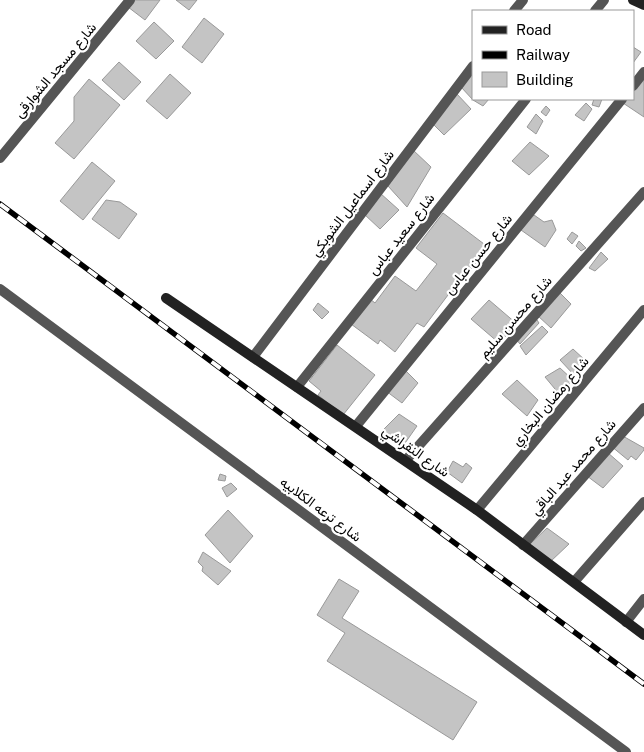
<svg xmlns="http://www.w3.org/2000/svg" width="644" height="752" viewBox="0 0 644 752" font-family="'Public Sans',Vazirmatn,sans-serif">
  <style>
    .building { fill: #c4c4c4; stroke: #999 }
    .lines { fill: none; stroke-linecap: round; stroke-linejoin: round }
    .street { stroke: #555; stroke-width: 10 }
    .secondary { stroke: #222; stroke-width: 10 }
    .rail-casing { stroke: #000; stroke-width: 5.5 }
    .rail { stroke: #fff; stroke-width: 4; stroke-dasharray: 11; stroke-linecap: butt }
    .labels { text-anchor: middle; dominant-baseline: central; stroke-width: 4.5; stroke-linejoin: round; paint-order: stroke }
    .street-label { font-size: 14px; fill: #000; stroke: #fff }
  </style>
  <rect width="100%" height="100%" fill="#fff"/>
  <path class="building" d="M134 0H160L145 20 128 7Z
    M176 0H197L189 10Z
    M204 18 224 34 202 63 182 47Z
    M154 22 174 41 156 59 136 41Z
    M633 47 641 52 633 63Z
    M119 62 141 82 124 100 102 80Z
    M473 73V99H489L483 106 473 100 461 87Z
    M170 74 191 93 167 119 146 101Z
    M644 78V117L623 103 626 99H633V91Z
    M89 79 120 105 74 159 55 143 74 121V97Z
    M456 93 471 109 444 135 433 124Z
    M594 99H602L599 107 592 105Z
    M586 103 592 109 584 121 575 115Z
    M546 106 550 110 546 116 541 112Z
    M536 114 543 121 536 134 527 127Z
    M530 142 549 156 529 175 512 161Z
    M413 150 431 167 407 207 388 186Z
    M92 162 115 181 83 220 60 201Z
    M380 193 399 210 380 229 364 214Z
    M106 200 120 202 137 214 119 239 92 219Z
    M443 213 488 247 453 292 451 291 424 327 417 323 395 352 380 340 378 344 351 324 370 299 375 303 395 276 416 291 437 264 416 248Z
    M534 215 544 222 552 220 556 230 545 247 521 230Z
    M572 232 578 236 572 244 567 239Z
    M579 241 586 248 581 251 576 246Z
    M601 252 608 259 595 271 589 268Z
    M558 291 571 304 551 328 537 315Z
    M489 300 517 324 499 343 471 319Z
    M318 303 329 312 322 319 313 310Z
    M535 317 539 323 520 344 516 339Z
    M542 326 548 332 526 355 520 346Z
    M337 345 375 375 343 415 318 395 321 391 309 381Z
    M573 349 586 361 574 375 560 360Z
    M560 368 573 380 560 395 545 377Z
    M404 369 418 383 402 403 386 391Z
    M517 380 538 400 527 416 502 394Z
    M399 414 417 426 403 446 381 432Z
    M621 435 644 448V450L636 460 631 456 628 460 611 446Z
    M607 452 623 466 603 488 587 476Z
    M453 461 463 467 466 463 472 468 462 483 447 472Z
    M220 474 226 476 225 481 218 480Z
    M231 483 237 489 227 497 222 488Z
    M228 510 253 536 230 563 205 535Z
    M547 528 569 544 550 562 530 544Z
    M203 552 231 571 218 585 202 571 203 567 198 562Z
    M339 579 359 591 342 618 477 702 453 740 327 661 345 633 317 615Z"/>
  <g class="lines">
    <path class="street" d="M514 11 523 0
      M595 11 604 0
      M633 86 644 72
      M0 158 130 0
      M0 289 626 752
      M253 357 473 66
      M297 387 526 99
      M356 426 622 99
      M406 460 644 192
      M477 510 644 310
      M523 545 644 408
      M574 582 644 502
      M626 622 644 599"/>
    <path class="secondary" d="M633 0 644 5
      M166 298 477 510 644 635"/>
    <defs>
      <path id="rail" d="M0 204 644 684"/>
    </defs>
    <use href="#rail" class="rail-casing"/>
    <use href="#rail" class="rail"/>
  </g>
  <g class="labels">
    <g class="street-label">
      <text transform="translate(55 70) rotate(-50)">شارع مسجد الشوارقى</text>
      <text transform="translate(352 203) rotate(-53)">شارع اسماعيل الشوبكي</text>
      <text transform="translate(401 234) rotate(-52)">شارع سعيد عباس</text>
      <text transform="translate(478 254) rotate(-51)">شارع حسن عباس</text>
      <text transform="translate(515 317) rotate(-49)">شارع محسن سليم</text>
      <text transform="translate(550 401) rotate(-50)">شارع رمضان البخاري</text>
      <text transform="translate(416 451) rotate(35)">شارع النقراشي</text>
      <text transform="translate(573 467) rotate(-49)">شارع محمد عبد الباقي</text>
      <text transform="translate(321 509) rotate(37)">شارع ترعه الكلابيه</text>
    </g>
  </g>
  <rect x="472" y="10" width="162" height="90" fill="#ffffff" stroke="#999999"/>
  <rect x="482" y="26" width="25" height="8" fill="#222222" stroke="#999999"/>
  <text x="516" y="35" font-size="15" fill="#000000">Road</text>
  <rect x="482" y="51" width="25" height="8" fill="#000000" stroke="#999999"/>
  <text x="516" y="60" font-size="15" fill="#000000">Railway</text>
  <rect x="482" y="72" width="25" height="15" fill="#c4c4c4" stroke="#999999"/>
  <text x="516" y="85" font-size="15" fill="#000000">Building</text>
</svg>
